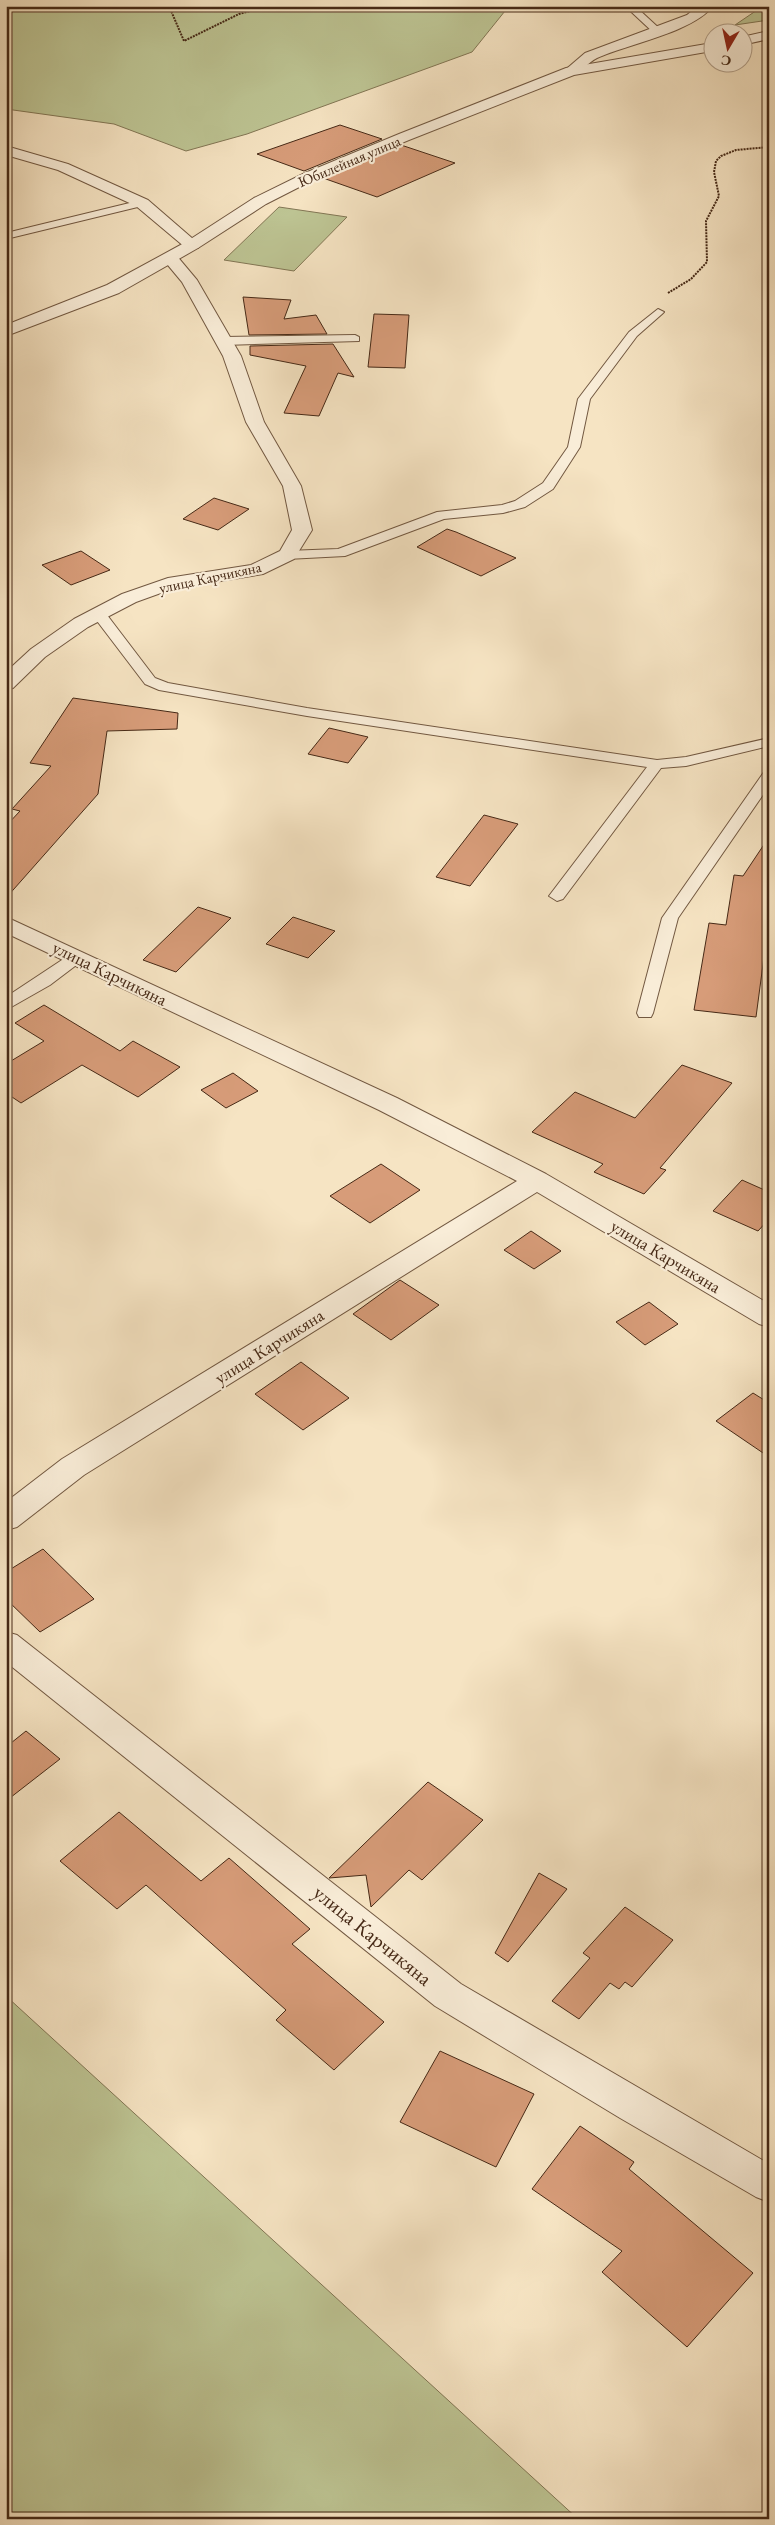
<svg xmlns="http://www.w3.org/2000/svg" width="775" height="2525" viewBox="0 0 775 2525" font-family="'EB Garamond',serif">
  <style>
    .green { fill: #bdc493; stroke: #827654 }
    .building { fill: #d79c79; stroke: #462916 }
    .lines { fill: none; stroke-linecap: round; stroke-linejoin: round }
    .service-casing { stroke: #725841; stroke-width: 2 }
    .minor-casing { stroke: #725841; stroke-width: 2 }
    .tertiary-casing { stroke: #725841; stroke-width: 2 }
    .path { stroke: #462916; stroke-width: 2; stroke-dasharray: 2 1; stroke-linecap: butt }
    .service { fill: #f9edd8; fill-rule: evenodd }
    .minor { fill: #f9edd8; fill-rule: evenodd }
    .tertiary { fill: #f9edd8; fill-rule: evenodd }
    .labels { text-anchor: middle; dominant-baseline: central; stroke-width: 4.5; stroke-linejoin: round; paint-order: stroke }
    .far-street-label { font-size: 15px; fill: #462916; stroke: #f9edd8 }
    .street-label { font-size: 18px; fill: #462916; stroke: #f9edd8 }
    .near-street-label { font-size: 21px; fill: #462916; stroke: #f9edd8 }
  </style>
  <rect width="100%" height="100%" fill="#f6e4c3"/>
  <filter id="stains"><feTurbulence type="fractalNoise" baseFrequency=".004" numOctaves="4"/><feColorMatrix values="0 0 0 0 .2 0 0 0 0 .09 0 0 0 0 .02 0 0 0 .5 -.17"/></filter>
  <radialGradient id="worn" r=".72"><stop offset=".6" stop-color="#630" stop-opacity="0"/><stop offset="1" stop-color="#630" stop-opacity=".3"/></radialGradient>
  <path class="green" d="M6 6H509L472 52 247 134 186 151 114 124 6 109Z
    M763 6H769V20L735 25Z
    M279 207 347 217 294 271 224 260Z
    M6 1996 578 2519H6Z"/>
  <path class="building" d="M340 125 382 139 304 171 257 154Z
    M401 145 455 163 377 197 323 178Z
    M243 297 291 300 284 319 316 315 327 334 249 335Z
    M374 314 409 315 405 368 368 367Z
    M333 344 354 377 338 373 319 416 284 413 306 366 250 355V346Z
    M214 498 249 509 218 530 183 519Z
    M447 529 456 532 516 558 481 576 417 547Z
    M81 551 110 570 71 585 42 565Z
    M73 698 178 713 177 729 107 731 98 794 6 898V826L20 811 12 809 51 766 30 763Z
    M329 728 368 737 348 763 308 754Z
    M484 815 518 824 470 886 436 877Z
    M769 837V919L756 1017 694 1010 709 923 726 925 734 875 743 876Z
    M198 907 231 918 176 972 143 960Z
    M293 917 335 931 308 958 266 944Z
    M44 1005 120 1051 133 1041 180 1067 138 1097 82 1065 21 1103 6 1093V1064L44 1041 15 1023Z
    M682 1065 732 1083 660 1168 666 1170 644 1194 594 1172 603 1164 532 1132 575 1092 635 1118Z
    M233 1073 258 1091 226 1108 201 1090Z
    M381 1164 420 1190 370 1223 330 1196Z
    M742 1180 769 1192V1219L758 1231 713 1211Z
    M531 1231 561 1251 534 1269 504 1250Z
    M400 1280 439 1305 391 1340 353 1314Z
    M649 1302 678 1324 645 1345 616 1322Z
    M301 1362 349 1398 303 1430 255 1394Z
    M753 1393 769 1403V1457L716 1421Z
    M43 1549 94 1599 40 1632 6 1599V1572Z
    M26 1731 60 1759 6 1801V1747Z
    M428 1782 483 1820 422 1880 409 1870 371 1907 366 1875 329 1878Z
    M119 1812 201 1881 229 1858 310 1929 292 1944 384 2022 334 2070 276 2020 286 2010 146 1885 117 1909 60 1861Z
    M539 1873 567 1889 508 1962 495 1953Z
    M625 1907 673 1940 632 1987 625 1982 619 1989 610 1983 579 2019 552 2001 590 1958 583 1953Z
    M440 2051 534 2094 496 2167 400 2122Z
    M580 2126 634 2162 629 2169 753 2273 687 2347 602 2272 622 2251 532 2189Z"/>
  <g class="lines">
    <defs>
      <path id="service" d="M625 6H635L661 30V34H655Z
        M142 200 146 201V205L6 239V233Z
        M658 309 664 312 662 314 637 336 590 399 580 447 553 489 525 507 503 513 444 519 345 556 287 559 280 555 287 551 338 549 437 512 502 505 515 501 543 483 568 447 578 399 629 332Z
        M355 335 359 337V341L224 345 218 341 224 337Z
        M99 610 104 611 155 678 168 683 307 708 657 760 686 757 769 738V746L686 766 661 768 563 899 557 901 549 896 647 767 307 716 159 690 145 684 94 617 92 614Z
        M769 771V786L678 918 653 1013 651 1017H639L637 1013 662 918 764 772Z
        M77 952 83 954 85 957 83 960 50 985 6 1010V997L71 954Z"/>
      <path id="minor" d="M698 6H713C693 32 628 44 597 58 587 63 581 73 571 75L564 71 585 53 687 15Z
        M6 146 68 164 148 200 200 245 198 248H186L136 206 58 170 6 155Z
        M170 253 176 255 197 280 241 356 264 422 301 486 312 530 294 559 263 574 172 589 136 602 88 627 45 657 13 688 6 690V672L31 649 74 619 122 594 168 578 251 565 280 551 292 530 283 486 246 422 223 356 182 282 162 258Z
        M6 917 397 1098 546 1174 769 1304V1327L759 1324 537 1192 84 1475 17 1527 6 1530V1502L62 1459 517 1181 379 1110 6 933Z
        M6 1632 17 1635 461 1984 769 2164V2202L756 2197 620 2118 435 2006 6 1662Z"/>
      <path id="tertiary" d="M769 31V39L742 45V37Z
        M712 43V51L574 75 409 140 315 179 266 204 198 248 119 293 6 336V325L107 285 186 242 254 198 305 173 399 134 566 68Z"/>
    </defs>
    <use href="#service" class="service-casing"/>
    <use href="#minor" class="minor-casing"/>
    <use href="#tertiary" class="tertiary-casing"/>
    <path class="path" d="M169 6 184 41 239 14 269 6
      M668 293 691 279 707 262 706 221 719 196 714 172 716 161 721 156 736 150 769 147"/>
    <use href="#service" class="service"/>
    <use href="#minor" class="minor"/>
    <use href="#tertiary" class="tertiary"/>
  </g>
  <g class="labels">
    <g class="far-street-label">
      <text transform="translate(349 161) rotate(-23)">Юбилейная улица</text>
      <text transform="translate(210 577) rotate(-12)">улица Карчикяна</text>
    </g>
    <g class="street-label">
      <text transform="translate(110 973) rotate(26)">улица Карчикяна</text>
      <text transform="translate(666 1256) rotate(31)">улица Карчикяна</text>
      <text transform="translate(269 1346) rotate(-32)">улица Карчикяна</text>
    </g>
    <g class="near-street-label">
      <text transform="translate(373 1935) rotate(39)">улица Карчикяна</text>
    </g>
  </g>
  <rect width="775" height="2525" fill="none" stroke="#f6e4c3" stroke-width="25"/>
  <rect x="8" y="8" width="760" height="2510" fill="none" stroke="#462916" stroke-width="2.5"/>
  <rect x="12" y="12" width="750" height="2500" fill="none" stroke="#462916"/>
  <g transform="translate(728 48) rotate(189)"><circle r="24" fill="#f9edd8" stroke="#b19f8a"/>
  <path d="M0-4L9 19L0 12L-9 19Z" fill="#8f2418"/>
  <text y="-8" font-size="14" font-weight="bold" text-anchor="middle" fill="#462916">С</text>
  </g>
  <rect width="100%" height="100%" filter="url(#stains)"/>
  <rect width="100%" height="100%" fill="url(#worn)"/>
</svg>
